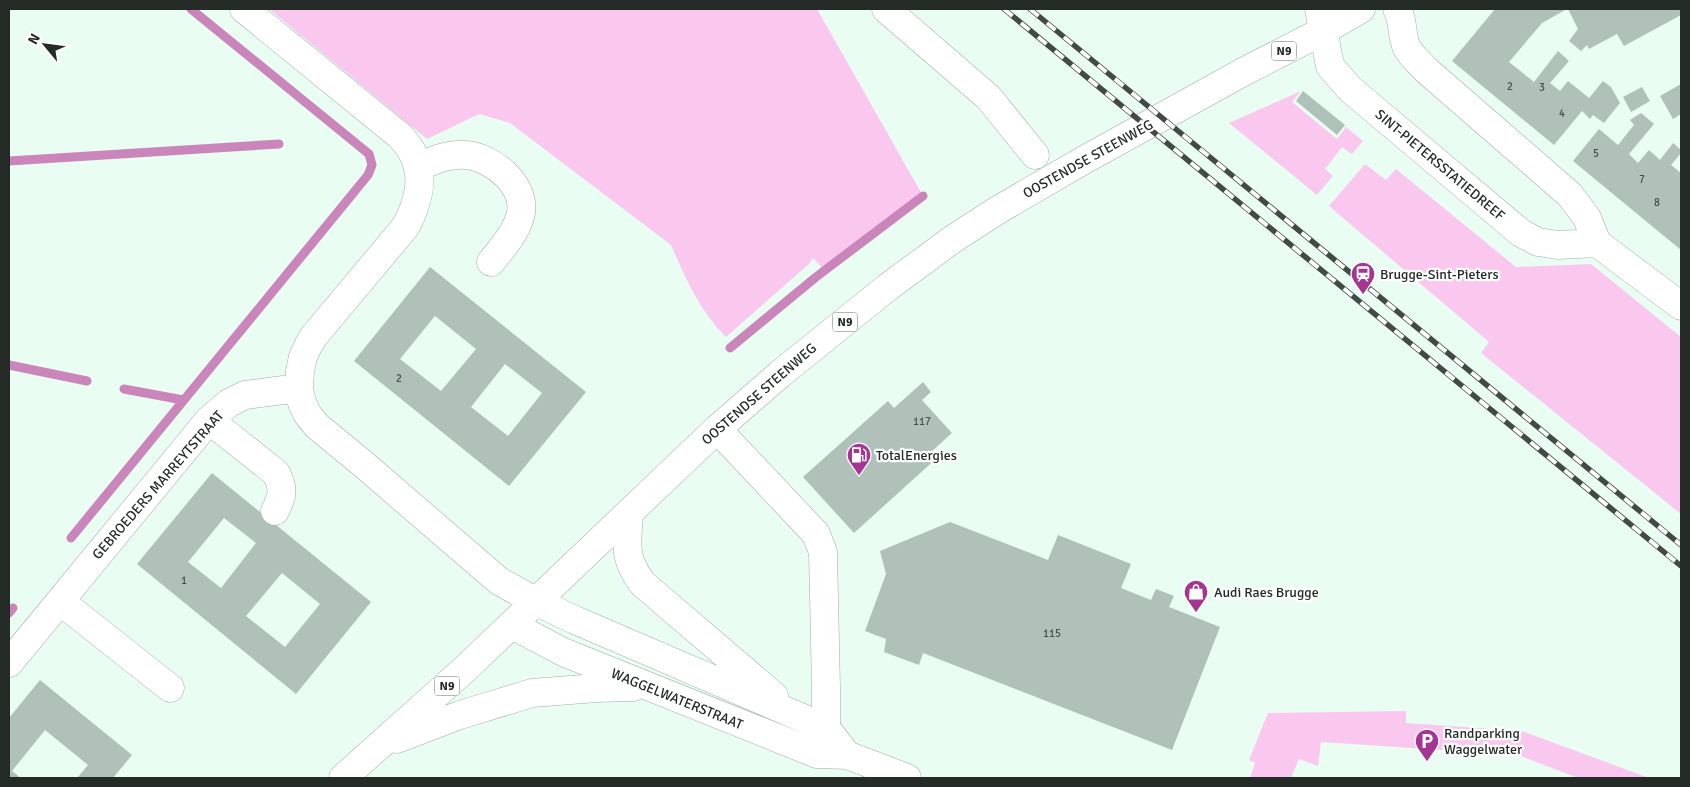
<svg xmlns="http://www.w3.org/2000/svg" width="1690" height="787" viewBox="0 0 1690 787" font-family="Signika,sans-serif">
  <style>
    .green { fill: #fac8ee }
    .lines { fill: none; stroke-linecap: round; stroke-linejoin: round }
    .stream { stroke: #ca85bb; stroke-width: 9 }
    .building { fill: #afc1b8; fill-rule: evenodd }
    .minor-casing { stroke: #9daea5; stroke-width: 29 }
    .major-casing { stroke: #9daea5; stroke-width: 29 }
    .minor { stroke: #fff; stroke-width: 28 }
    .major { stroke: #fff; stroke-width: 28 }
    .rail-casing { stroke: #414a45; stroke-width: 5.5 }
    .rail { stroke: #fff; stroke-width: 4; stroke-dasharray: 11; stroke-linecap: butt }
    .labels { text-anchor: middle; dominant-baseline: central; stroke-width: 4.5; stroke-linejoin: round; paint-order: stroke }
    .number-label { font-size: 11px; fill: #47504b }
    .shield { fill: #fff; stroke: #666b68; stroke-width: 1 }
    .shield-label { font-size: 12px; font-weight: bold; fill: #242b27 }
    .street-label { font-size: 14px; fill: #242b27; stroke: #fff }
    .poi-label { font-size: 14px; fill: #242b27; stroke: #fff; text-anchor: start }
  </style>
  <rect width="100%" height="100%" fill="#eafdf3"/>
  <path class="green" d="M269 9H817L923 196 825 271 813 258 809 264 726 337C700 312 685 277 671 245L510 123 479 114 427 139Z
    M1301 91 1292 102 1337 139 1346 127 1363 141 1352 154 1342 147 1325 169 1333 176 1317 195 1229 123Z
    M1365 164 1386 180 1396 169 1516 267 1591 264 1681 337V514L1481 353 1489 342 1329 206Z
    M1406 711V723L1522 731 1649 778H1578L1518 755 1321 742 1318 766 1299 759 1291 778H1250L1255 763 1249 760 1268 713Z"/>
  <g class="lines">
    <path class="stream" d="M9 161 279 144
      M730 348 816 277 923 196
      M9 365 87 381
      M124 389 183 400
      M71 538 368 175 372 165 369 154 191 9
      M9 613 13 608"/>
  </g>
  <path class="building" d="M1495 9H1567L1542 23 1509 62 1534 82 1558 51 1569 61 1550 83 1560 91 1568 81 1589 98 1603 81 1611 87 1620 103 1604 123 1593 115 1590 119 1582 111 1554 145 1452 61Z
    M1568 9H1681V15L1624 46 1617 34 1589 49 1587 45 1581 51 1569 41 1578 29Z
    M1681 84V114L1673 119 1660 96Z
    M1642 87 1650 101 1631 112 1623 97Z
    M1303 91 1345 125 1337 135 1296 101Z
    M1641 113 1654 124 1629 154 1638 163 1649 150 1660 160 1673 143 1681 150V153L1671 165 1681 173V250L1573 161 1599 129 1618 145 1634 125 1630 120Z
    M430 267 586 392 509 486 354 361ZM435 316 476 349 441 391 400 359ZM505 364 542 393 508 436 471 407Z
    M923 382 931 392 922 400 952 433 932 451 938 457 854 533 803 477 888 401 894 408Z
    M212 473 371 602 296 694 137 564ZM224 518 256 543 221 588 188 562ZM282 573 320 604 285 647 246 616Z
    M950 522 1048 560 1058 535 1131 564 1121 588 1151 600 1156 589 1174 596 1169 607 1220 627 1172 750 923 653 919 665 884 652 886 639 865 631 886 574 880 551Z
    M40 680 132 755 113 778H77L88 765 45 730 12 771 21 778H9V718Z"/>
  <g class="lines">
    <defs>
      <path id="minor" d="M244 9 400 136C404 141 409 146 412 152 426 177 418 203 406 226L314 336 309 344 303 357 300 371 299 388 302 403 308 415 317 426 362 463 499 581 537 602
        M886 9 989 98 1035 155
        M1319 9 1330 66 1350 89 1521 233 1538 242 1558 245 1597 243
        M1397 9C1404 21 1401 36 1407 48 1412 57 1420 63 1426 70L1570 195 1587 218 1597 243 1681 306
        M418 167C433 161 449 153 466 155 493 157 529 187 520 217 515 234 502 248 491 262
        M209 420 276 473C284 489 283 495 275 511
        M717 429 816 534 823 552 826 688V728
        M60 601 170 688
        M9 663 209 420 229 403 245 395 299 388"/>
      <path id="major" d="M629 514C627 545 623 558 643 584L774 696
        M537 602 575 620 826 728 847 755
        M512 625 563 652 817 754 847 755 907 778
        M397 739 460 715 532 693 596 688 633 687
        M343 778 466 668 717 429 780 374 888 287 953 239 998 210 1084 160 1245 71 1323 31 1361 9"/>
    </defs>
    <use href="#minor" class="minor-casing"/>
    <use href="#major" class="major-casing"/>
    <use href="#minor" class="minor"/>
    <use href="#major" class="major"/>
    <defs>
      <path id="rail" d="M1004 9 1681 566
        M1030 9 1681 545"/>
    </defs>
    <use href="#rail" class="rail-casing"/>
    <use href="#rail" class="rail"/>
  </g>
  <defs>
    <symbol id="station-pin" viewBox="-11 -11 22 30"><path d="M0 17L-7.5 6A9.5 9.5 0 1 1 7.5 6Z" fill="#a43592" stroke="#fff"/><path d="M-3-6H3Q5-6 5-4V2Q5 4 3 4L4.5 6H3L1.5 4h-3L-3 6H-4.5L-3 4Q-5 4-5 2V-4Q-5-6-3-6ZM-3.5-4v3h7v-3ZM-3.5 1v1.5H-2V1ZM2 1v1.5H3.5V1Z" fill="#fff"/></symbol>
    <symbol id="fuel-pin" viewBox="-11 -11 22 30"><path d="M0 17L-7.5 6A9.5 9.5 0 1 1 7.5 6Z" fill="#a43592" stroke="#fff"/><path d="M-5.5-6h7V0h2V4h1.3V-2.5L3-4.5l.8-.8L6-3V5H2.5V1h-1V6h-7ZM-4.2-4.7v3.2H.2V-4.7Z" fill="#fff"/></symbol>
    <symbol id="shop-pin" viewBox="-11 -11 22 30"><path d="M0 17L-7.5 6A9.5 9.5 0 1 1 7.5 6Z" fill="#a43592" stroke="#fff"/><path d="M-5-2.5h2.3a2.7 3.5 0 0 1 5.4 0H5L5.5 6h-11ZM-1.5-2.5h3a1.5 2.3 0 0 0-3 0Z" fill="#fff"/></symbol>
    <symbol id="parking-pin" viewBox="-11 -11 22 30"><path d="M0 17L-7.5 6A9.5 9.5 0 1 1 7.5 6Z" fill="#a43592" stroke="#fff"/><path d="M-3.5-5.5H1a3.5 3.5 0 0 1 0 7H-1V5.5H-3.5ZM-1-3.4V-.6H.8a1.4 1.4 0 0 0 0-2.8Z" fill="#fff"/></symbol>
  </defs>
  <g fill-rule="evenodd">
    <use href="#station-pin" x="1349" y="260" width="28" height="38"/>
    <use href="#fuel-pin" x="845" y="441" width="28" height="38"/>
    <use href="#shop-pin" x="1182" y="578" width="28" height="38"/>
    <use href="#parking-pin" x="1413" y="727" width="28" height="38"/>
  </g>
  <g class="labels">
    <g class="number-label">
      <text x="1510" y="86">2</text>
      <text x="1542" y="87">3</text>
      <text x="1562" y="113">4</text>
      <text x="1596" y="153">5</text>
      <text x="1642" y="179">7</text>
      <text x="1657" y="202">8</text>
      <text x="399" y="378">2</text>
      <text x="922" y="421">117</text>
      <text x="184" y="580">1</text>
      <text x="1052" y="633">115</text>
    </g>
    <g class="shield">
      <rect x="1271.5" y="41.5" width="25" height="19" rx="4"/>
      <rect x="832.5" y="312.5" width="25" height="19" rx="4"/>
      <rect x="434.5" y="676.5" width="25" height="19" rx="4"/>
    </g>
    <g class="shield-label">
      <text x="1284" y="51">N9</text>
      <text x="845" y="322">N9</text>
      <text x="447" y="686">N9</text>
    </g>
    <g class="street-label">
      <text transform="translate(1088 159) rotate(-29)">OOSTENDSE STEENWEG</text>
      <text transform="translate(1440 165) rotate(40)">SINT-PIETERSSTATIEDREEF</text>
      <text transform="translate(759 394) rotate(-41)">OOSTENDSE STEENWEG</text>
      <text transform="translate(158 485) rotate(-49)">GEBROEDERS MARREYTSTRAAT</text>
      <text transform="translate(677 699) rotate(22)">WAGGELWATERSTRAAT</text>
    </g>
    <g class="poi-label">
      <text x="1380" y="274">Brugge-Sint-Pieters</text>
      <text x="876" y="455">TotalEnergies</text>
      <text x="1214" y="592">Audi Raes Brugge</text>
      <text x="1444" y="733">Randparking<tspan x="1444" dy="16">Waggelwater</tspan></text>
    </g>
  </g>
  <rect width="1690" height="787" fill="none" stroke="#242b27" stroke-width="20"/>
  <g transform="translate(45 45) rotate(299)" stroke="#ffffff" stroke-width="4" paint-order="stroke">
  <path d="M0-4L9 19L0 12L-9 19Z" fill="#242b27"/>
  <text y="-8" font-size="14" font-weight="bold" text-anchor="middle" fill="#242b27">N</text>
  </g>
</svg>
